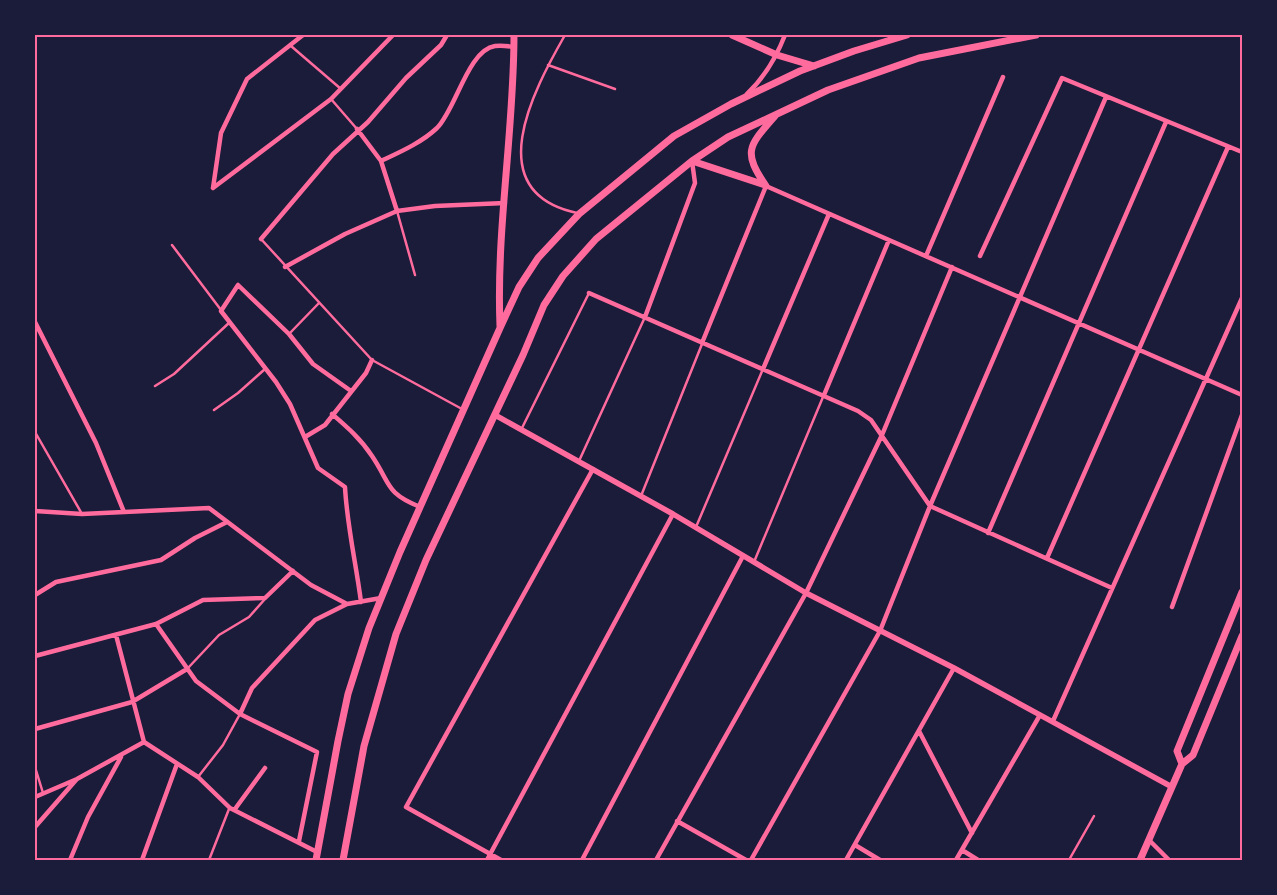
<svg xmlns="http://www.w3.org/2000/svg" width="1277" height="895" viewBox="0 0 1277 895" font-family="Montserrat,sans-serif">
  <style>
    .lines { fill: none; stroke-linecap: round; stroke-linejoin: round }
    .service { stroke: #ff6b9d; stroke-width: 2.5 }
    .minor { stroke: #ff6b9d; stroke-width: 4.5 }
    .tertiary { stroke: #ff6b9d; stroke-width: 5.5 }
    .secondary { stroke: #ff6b9d; stroke-width: 7 }
    .neatline { fill: none; stroke: #ff6b9d; stroke-width: 2 }
  </style>
  <rect width="100%" height="100%" fill="#1b1b3a"/>
  <g class="lines">
    <path class="service" d="M565 35C533 91 479 192 577 213
      M291 46 341 89
      M548 65 615 89
      M331 99 357 129
      M397 211 415 275
      M261 239 372 360 462 409
      M172 245 221 310
      M290 333 319 303
      M155 386 174 374 230 322
      M214 410 238 393 265 369
      M521 430 589 293
      M35 432 82 514
      M579 461 645 317
      M641 496 702 344
      M696 527 763 369
      M754 562 823 397
      M188 668 219 635 249 617 265 599
      M35 767 43 793
      M198 777 223 745 240 714
      M209 860 229 809
      M1069 860 1094 816"/>
    <path class="minor" d="M747 94C765 77 776 58 785 35
      M357 129 381 161 397 211
      M381 161C400 152 421 143 437 128 456 109 468 50 495 46 501 45 508 46 514 47
      M213 188 331 99 393 35
      M213 188 221 133 247 79 303 35
      M261 239 333 154 368 122 406 78 441 45 447 35
      M926 256 1003 77
      M980 256 1062 78 1242 152
      M285 267 345 234 397 211 435 206 505 203
      M589 293 858 411 871 420 930 506 1112 588
      M645 317 695 183 692 161
      M35 322 96 443 124 512
      M702 343 766 186 1242 395
      M763 369 829 214
      M351 391 313 364 289 334 238 285 221 311 276 382 290 404 318 468 345 487C347 526 356 563 361 602
      M824 395 889 240
      M332 414C347 427 361 439 372 456 391 484 385 493 420 507
      M305 437 325 425 366 373 372 360
      M35 511 82 514 209 508 311 585 347 604
      M988 533 1166 122
      M1047 558 1228 147
      M35 595 56 582 161 560 195 538 227 522
      M1172 607 1242 415
      M156 624 196 681 240 714 317 752 299 841
      M116 635 144 742 198 777 230 808 317 852
      M35 656 156 624 203 600 265 598 293 571
      M240 714 252 688 315 620 347 604 381 598
      M1053 721 1242 298
      M35 729 132 702 187 669
      M919 731 972 833
      M35 797 77 779 144 742
      M235 809 265 768
      M677 821 746 860
      M35 827 76 780
      M1149 840 1169 860
      M855 845 880 860
      M962 850 978 860
      M70 860 88 817 121 757
      M142 860 177 764
      M487 860 673 514
      M501 860 406 807 593 469
      M582 860 743 556
      M656 860 806 593 882 435 952 267
      M751 860 880 631 930 506 1106 97
      M846 860 954 668
      M956 860 1040 715"/>
    <path class="tertiary" d="M495 415 673 514 806 593 954 668 1172 787"/>
    <path class="secondary" d="M732 35 777 55 814 66
      M692 161 765 185
      M766 186C742 151 749 146 775 116
      M500 326C496 229 514 132 514 35
      M1182 764 1177 751 1242 592
      M316 860 338 741 348 694 369 628 400 552 500 328 519 287 538 258 579 214 674 136 731 104 800 71 854 51 907 35
      M343 860 364 746 396 634 426 560 523 355 544 305 563 276 596 239 692 161 728 137 828 90 919 58 1036 35
      M1140 860 1182 764 1193 755 1242 636"/>
  </g>
  <rect width="1277" height="895" fill="none" stroke="#1b1b3a" stroke-width="72"/>
  <rect x="36" y="36" width="1205" height="823" class="neatline"/>
</svg>
